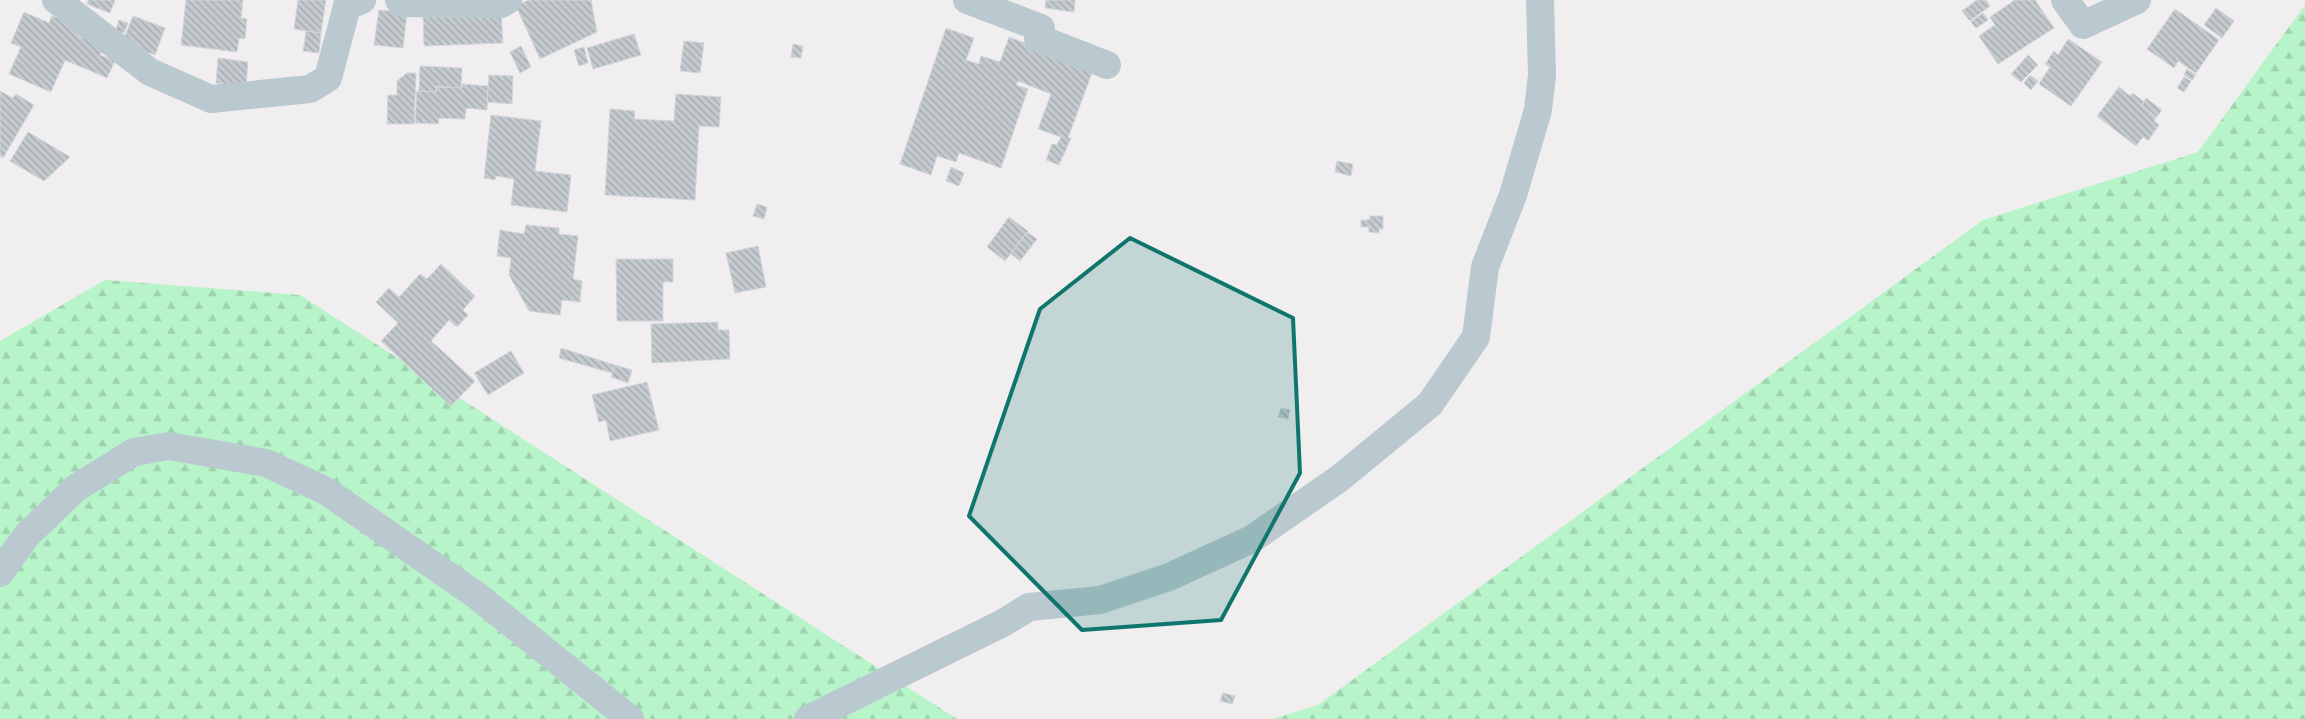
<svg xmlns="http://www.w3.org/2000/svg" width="2305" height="719" viewBox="0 0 2305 719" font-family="Roboto,sans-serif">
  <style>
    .forest { fill: url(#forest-firs) }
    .building { fill: url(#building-back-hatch); stroke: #d2d5db }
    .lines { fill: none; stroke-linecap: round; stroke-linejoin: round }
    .minor { stroke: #bac8cf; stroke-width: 28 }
    .marked { fill: #0f766e; fill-opacity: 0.2; stroke: #0f766e; stroke-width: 4; stroke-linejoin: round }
  </style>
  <defs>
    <pattern id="forest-firs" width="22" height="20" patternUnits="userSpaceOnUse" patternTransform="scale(1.25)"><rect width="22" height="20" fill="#b7f4c9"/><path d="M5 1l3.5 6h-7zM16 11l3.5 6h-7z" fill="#9fd3af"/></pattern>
    <pattern id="building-back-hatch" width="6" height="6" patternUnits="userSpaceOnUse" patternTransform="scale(1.25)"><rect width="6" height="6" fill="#c5cacf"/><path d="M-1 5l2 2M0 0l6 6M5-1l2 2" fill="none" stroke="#a2a7ab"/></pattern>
  </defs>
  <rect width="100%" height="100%" fill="#f1eeef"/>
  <path class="forest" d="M2305 5V719H1272L1318 705 1983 220 2198 152Z
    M105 280 300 295 957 719H0V341Z"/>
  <path class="building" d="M88 0H115L110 13 87 4Z
    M186 0H243L241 18 247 19 245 39 239 38 237 52 181 45Z
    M298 0H326L321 33 294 29Z
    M529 0H591L597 32 540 59 516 6Z
    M1046 0H1075L1074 12 1045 8Z
    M1977 0H1986L1990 6 1970 21 1962 11Z
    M2015 0H2035L2054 28 1998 64 1979 36 1995 25 1990 17Z
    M2216 8 2234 21 2222 38 2204 25Z
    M2175 9 2219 40 2196 73 2178 61 2174 68 2147 49Z
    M379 10 407 13 403 48 374 45Z
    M501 11 503 43 424 46 423 14Z
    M24 12 49 23 52 16 81 29 78 36 104 47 100 55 115 61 107 78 65 60 51 92 9 74 21 47 11 43Z
    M1983 13 1988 20 1976 28 1971 22Z
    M133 16 165 28 155 55 122 43Z
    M119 20 128 23 124 33 116 30Z
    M946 28 974 38 966 60 979 64 981 56 1000 62 1009 37 1093 70 1068 138H1071L1059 165 1046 160 1052 144 1057 145 1061 137 1038 129 1051 94 1018 81 1016 85 1028 89 1001 168 959 153 956 162 937 156 931 175 900 164Z
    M306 31 321 33 319 53 303 51Z
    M634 34 641 55 593 69 587 48Z
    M2068 39 2102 62 2071 106 2039 84 2050 67 2045 64 2054 51 2058 55Z
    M684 41 704 43 700 73 680 71Z
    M793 44 803 46 801 58 791 57Z
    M521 46 531 67 520 73 510 52Z
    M584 47 588 63 579 66 574 50Z
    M2028 55 2038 65 2021 82 2011 74Z
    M218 58 248 62 246 86 216 83Z
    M420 66 462 68 461 88 436 86V92L419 91Z
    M2187 69 2196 75 2192 80 2184 75Z
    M407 73H416L414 124H387L388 95H397V81Z
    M489 75 513 76 512 104 487 102Z
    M2030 75 2038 81 2031 90 2024 83Z
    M2184 77 2191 81 2184 92 2177 88Z
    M462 84 488 86 487 110 466 108 465 119 439 118 438 124 415 123 417 91 436 92 437 87 462 88Z
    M2119 87 2130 96 2133 93 2144 102 2141 105 2156 117 2154 121 2159 125 2148 141 2143 137 2136 146 2097 116Z
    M0 91 13 98 16 94 34 105 3 158 0 156Z
    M676 94 721 97 719 127 699 126 695 200 605 195 610 109 635 111 634 119 674 121Z
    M2146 98 2162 110 2157 117 2142 106Z
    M491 115 541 121 535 171 571 175 567 212 511 205 514 179 496 176 495 180 484 178Z
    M28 132 70 157 44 181 10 161Z
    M1337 161 1353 164 1351 176 1335 172Z
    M951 167 964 173 959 186 946 181Z
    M757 204 767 207 764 219 753 216Z
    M1370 216H1383V229H1379V233L1369 232V227H1361V220H1369Z
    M1009 217 1028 231 1005 261 987 247Z
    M526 225 559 228V234L578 236 573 279 582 281 580 302 562 300 560 315 529 311 509 275 511 258 497 256 500 230 524 234Z
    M1027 232 1037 239 1020 261 1011 254Z
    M758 246 766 287 735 293 726 253Z
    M616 259H673V282H663V321H617Z
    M441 264 475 296 463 310 468 315 457 327 449 320 431 341 475 381 451 406 381 341 398 323 376 302 389 288 399 297 420 274 427 279Z
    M718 322V330H729L730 359 652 363 651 324Z
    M561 348 615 365 612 373 559 358Z
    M511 351 524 373 488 395 474 373Z
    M615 365 632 370 628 383 611 377Z
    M647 382 659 430 610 441 606 420 599 422 592 395Z
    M1281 408 1290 410 1288 419 1278 417Z
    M1223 693 1235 696 1232 704 1220 701Z"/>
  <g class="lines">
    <path class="minor" d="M56 0 150 72 211 99 310 89 328 78 347 6 362 0
      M399 0 401 3 501 4 508 0
      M967 0 1041 28 1038 38 1107 65
      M2065 0 2083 25 2137 0
      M0 573 27 535 76 488 134 452 169 446 266 463 326 491 476 595 630 719
      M808 719 1003 623 1029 607 1100 600 1169 577 1252 539 1340 478 1430 404 1476 337 1485 267 1513 195 1538 110 1542 75 1540 0"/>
  </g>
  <path class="marked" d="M1130 238 1293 318 1300 473 1221 620 1082 630 969 516 1040 309Z"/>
</svg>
